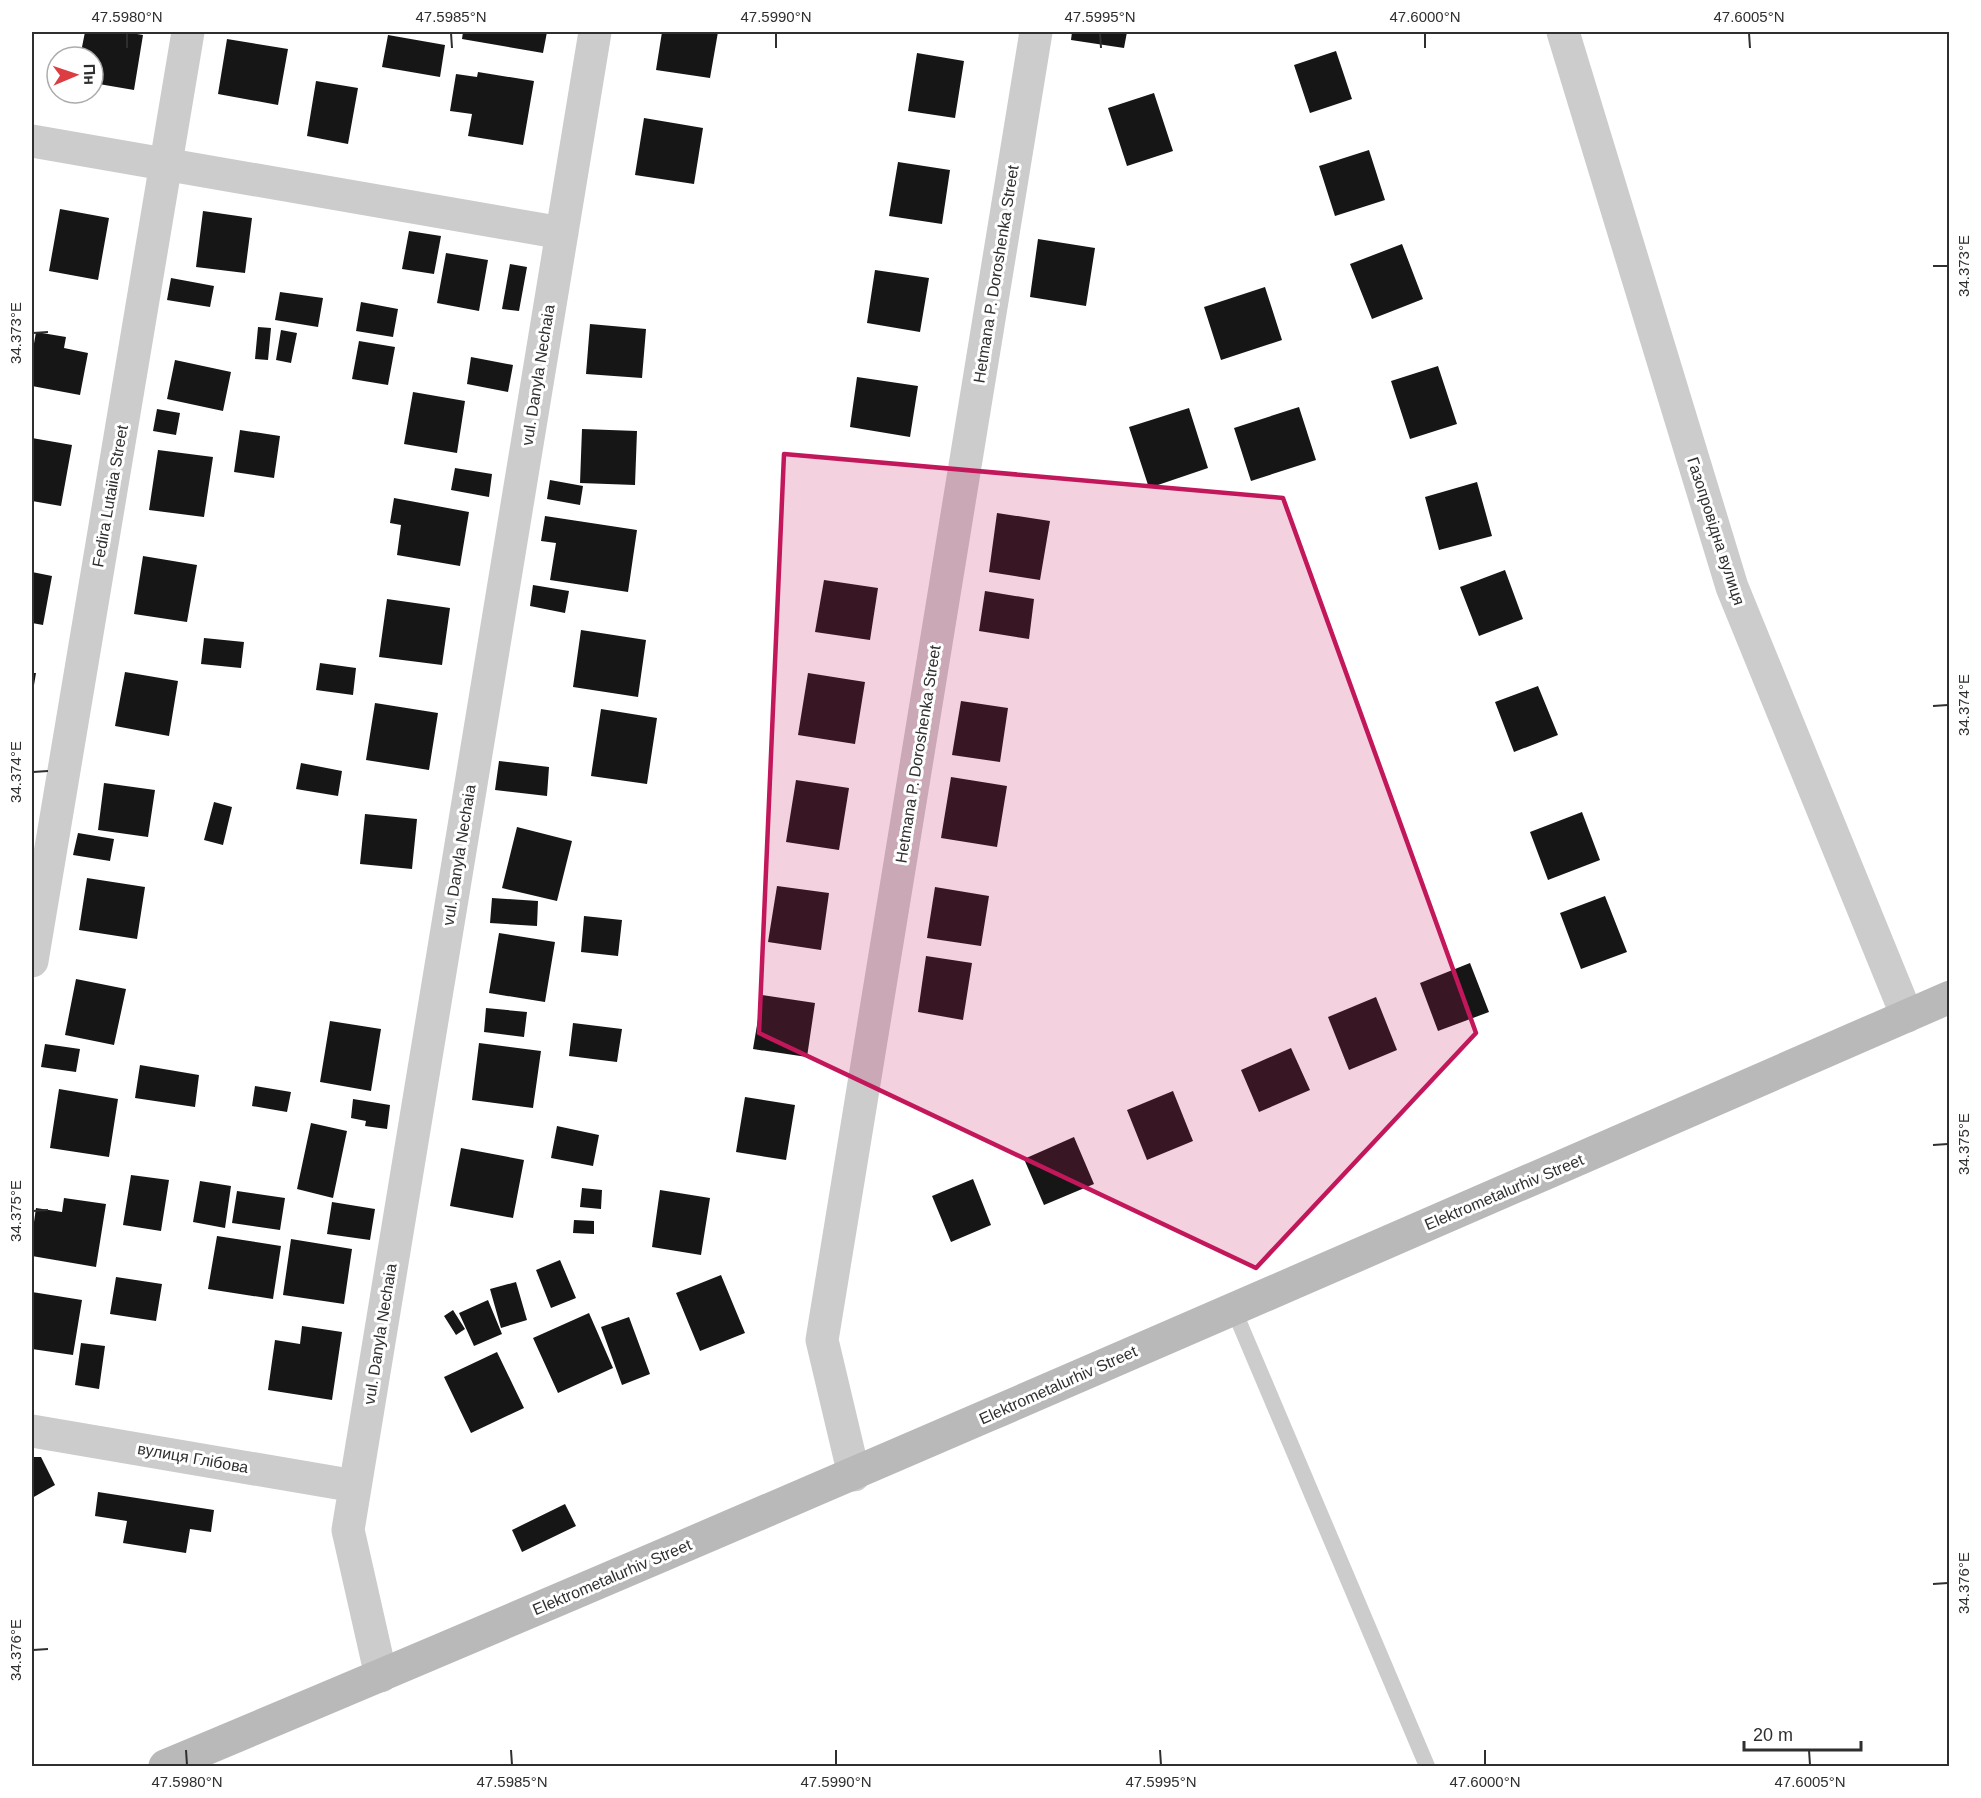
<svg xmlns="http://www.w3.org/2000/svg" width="1981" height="1798" viewBox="0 0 1981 1798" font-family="Helvetica,sans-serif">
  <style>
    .building { fill: #161616 }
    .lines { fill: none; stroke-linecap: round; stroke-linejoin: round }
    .service { stroke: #ccc; stroke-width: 16 }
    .minor { stroke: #ccc; stroke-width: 33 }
    .secondary { stroke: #b9b9b9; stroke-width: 33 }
    .marked { fill: #c2185b; fill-opacity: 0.2; stroke: #c2185b; stroke-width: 4.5; stroke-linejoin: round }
    .ticks { fill: none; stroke: #2f2f2f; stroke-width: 2 }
    .labels { text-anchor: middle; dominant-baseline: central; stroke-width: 6; stroke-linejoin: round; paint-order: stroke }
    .street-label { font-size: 16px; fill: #2f2f2f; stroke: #fff }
    .neatline { fill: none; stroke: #2f2f2f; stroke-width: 2 }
    .ticks-label { font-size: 15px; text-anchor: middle; fill: #2f2f2f }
  </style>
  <rect width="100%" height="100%" fill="#fff"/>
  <path class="building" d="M85 32H125L143 35 134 90 93 83V57H80Z
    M463 32H547L543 53 462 39Z
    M662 32H718L710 78 656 70Z
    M1072 32H1127L1124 48 1071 40Z
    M388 35 445 45 440 77 382 67Z
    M227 39 288 49 278 105 218 94Z
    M1336 51 1352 99 1310 113 1294 65Z
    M917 53 964 61 955 118 908 111Z
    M478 72 534 81 523 145 468 136 472 114 450 111 456 74 477 77Z
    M316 81 358 88 348 144 307 136Z
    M1154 93 1173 151 1127 166 1108 108Z
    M644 118 703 128 694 184 635 175Z
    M1369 150 1385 200 1335 216 1319 166Z
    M898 162 950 170 942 224 889 216Z
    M60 209 109 218 98 280 49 271Z
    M203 211 252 218 245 273 196 267Z
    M409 231 441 236 434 274 402 269Z
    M1038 239 1095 248 1086 306 1030 297Z
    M1402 244 1423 299 1372 319 1350 264Z
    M446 253 488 260 479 311 437 303Z
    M510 264 527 267 519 311 502 309Z
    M875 270 929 278 920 332 867 323Z
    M171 278 214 286 210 307 167 300Z
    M1265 287 1282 340 1221 360 1204 307Z
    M280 292 323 298 318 327 275 320Z
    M361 302 398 309 393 337 356 331Z
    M590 324 646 329 642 378 586 374Z
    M258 327 271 328 268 360 255 359Z
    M281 330 297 333 291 363 276 360Z
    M36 332 66 337 64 348 88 353 80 395 32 386V355Z
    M359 341 395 347 388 385 352 379Z
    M471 357 513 365 508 392 467 384Z
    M175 360 231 372 223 411 167 399Z
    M1438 366 1457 424 1410 439 1391 381Z
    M857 377 918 386 910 437 850 427Z
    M413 392 465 401 457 453 404 444Z
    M1299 407 1316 460 1251 481 1234 428Z
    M1189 408 1208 468 1149 488 1129 427Z
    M157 409 180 413 176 435 153 431Z
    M582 429 637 431 635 485 580 483Z
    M240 430 280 436 274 478 234 472Z
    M32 438 72 445 61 506 32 501Z
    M158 450 213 457 204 517 149 510Z
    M455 468 492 474 489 497 451 490Z
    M550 480 583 486 580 505 547 499Z
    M1477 482 1492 536 1439 550 1425 497Z
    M394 498 469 512 460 566 397 555 401 525 390 523Z
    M997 513 1050 521 1040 580 989 572Z
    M545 516 637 530 628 592 550 580 556 543 541 541Z
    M143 556 197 565 187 622 134 614Z
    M1505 570 1523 619 1479 636 1460 587Z
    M32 572 52 576 43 625 32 623Z
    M824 580 878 588 870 640 815 632Z
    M533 585 569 591 565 613 530 606Z
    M985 591 1034 599 1029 639 979 631Z
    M387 599 450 608 442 665 379 657Z
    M581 630 646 640 638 697 573 687Z
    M204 638 244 642 241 668 201 664Z
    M320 663 356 668 353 695 316 690Z
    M125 672 178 681 169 736 115 726Z
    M32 673H36L33 691H32Z
    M808 673 865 682 855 744 798 735Z
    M1538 686 1558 735 1514 752 1495 702Z
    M961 701 1008 708 1000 762 952 755Z
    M375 703 438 713 429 770 366 760Z
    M601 709 657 718 647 784 591 776Z
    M499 761 549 767 547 796 495 790Z
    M301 763 342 771 338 796 296 789Z
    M951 777 1007 786 997 847 941 838Z
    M796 780 849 788 839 850 786 842Z
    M104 783 155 790 148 837 98 830Z
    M214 802 232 807 223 845 204 840Z
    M1582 812 1600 860 1548 880 1530 832Z
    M365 814 417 819 412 869 360 864Z
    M517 827 572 841 557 901 502 888Z
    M78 833 114 839 110 861 73 855Z
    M87 878 145 887 137 939 79 930Z
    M777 886 829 893 821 950 768 942Z
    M935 887 989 896 981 946 927 938Z
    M1605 896 1627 952 1581 969 1560 913Z
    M492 898 538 901 537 926 490 923Z
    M584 916 622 920 618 956 581 952Z
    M499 933 555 942 545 1002 489 993Z
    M926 956 972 963 963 1020 918 1012Z
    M1470 963 1489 1012 1438 1031 1420 983Z
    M76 979 126 989 114 1045 65 1035Z
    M762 995 815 1003 807 1057 753 1049Z
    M1376 997 1397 1050 1349 1070 1328 1017Z
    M486 1008 527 1012 524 1037 484 1032Z
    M330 1021 381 1029 371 1091 320 1082Z
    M573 1023 622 1029 617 1062 569 1056Z
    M479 1043 541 1051 533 1108 472 1100Z
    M45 1044 80 1049 76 1072 41 1067Z
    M1291 1048 1310 1090 1259 1112 1241 1070Z
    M140 1065 199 1075 195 1107 135 1098Z
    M255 1086 291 1092 287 1112 252 1106Z
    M59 1089 118 1099 109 1157 50 1148Z
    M1173 1091 1193 1141 1147 1160 1127 1110Z
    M745 1097 795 1105 786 1160 736 1152Z
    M353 1099 390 1105 387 1129 365 1126 366 1121 351 1118Z
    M311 1123 347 1131 333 1198 297 1189Z
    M557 1126 599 1135 593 1166 551 1158Z
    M1074 1137 1094 1184 1044 1205 1024 1159Z
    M461 1148 524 1160 513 1218 450 1206Z
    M131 1175 169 1180 161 1231 123 1225Z
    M973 1179 991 1225 951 1242 932 1196Z
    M200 1181 231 1186 225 1228 193 1222Z
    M582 1188 602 1190 601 1209 580 1207Z
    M660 1190 710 1198 701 1255 652 1247Z
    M237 1191 285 1198 280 1230 232 1223Z
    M64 1198 106 1204 96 1267 32 1256V1236L36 1208 62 1212Z
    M332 1202 375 1209 370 1240 327 1234Z
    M574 1220 594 1221V1234L573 1233Z
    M217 1236 281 1246 273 1299 208 1289Z
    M291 1239 352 1249 344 1304 283 1295Z
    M560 1260 576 1298 551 1308 536 1270Z
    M721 1275 745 1333 700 1351 676 1293Z
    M116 1277 162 1284 156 1321 110 1314Z
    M516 1282 527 1320 501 1328 490 1289Z
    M32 1292 82 1300 73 1355 32 1349Z
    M488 1300 502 1334 474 1346 459 1313Z
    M453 1310 465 1329 456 1335 444 1316Z
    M589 1313 613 1368 558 1393 533 1338Z
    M629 1317 650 1374 622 1385 601 1327Z
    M302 1326 342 1332 332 1400 268 1390 275 1340 300 1344Z
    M81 1343 105 1346 99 1389 75 1385Z
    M497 1352 524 1408 471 1433 444 1377Z
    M32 1457H41L55 1485 32 1498Z
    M98 1492 214 1510 211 1532 190 1529 186 1553 123 1543 127 1521 95 1516Z
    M565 1504 576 1526 522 1552 512 1530Z"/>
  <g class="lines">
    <path class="service" d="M1233 1308 1427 1766"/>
    <path class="minor" d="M1563 32 1732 587 1907 1016
      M32 141 562 233
      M32 961 188 32
      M32 1431 355 1486
      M854 1475 822 1340 1036 32
      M381 1676 348 1530 595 32"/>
    <path class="secondary" d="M165 1766C762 1516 1356 1256 1950 997"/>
  </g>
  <path class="marked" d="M784 454 1283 498 1476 1033 1256 1268 759 1033Z"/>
  <path class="ticks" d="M127 33V48M451 33 452 48M776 33V48M1100 33 1101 48M1425 33V48M1749 33 1750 48M1933 266H1948M33 333 48 332M1933 706 1948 705M33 772 48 771M1933 1145 1948 1144M33 1211 48 1210M1933 1584 1948 1583M33 1650 48 1649M186 1750 187 1765M511 1750 512 1765M836 1750V1765M1160 1750 1161 1765M1485 1750V1765M1809 1750 1810 1765"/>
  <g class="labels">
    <g class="street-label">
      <text transform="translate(996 274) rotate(-81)">Hetmana P. Doroshenka Street</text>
      <text transform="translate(538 375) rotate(-81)">vul. Danyla Nechaia</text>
      <text transform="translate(110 496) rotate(-80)">Fedira Lutaiia Street</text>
      <text transform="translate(1716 531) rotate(72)">Газопровідна вулиця</text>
      <text transform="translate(918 754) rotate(-81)">Hetmana P. Doroshenka Street</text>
      <text transform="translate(459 855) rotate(-81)">vul. Danyla Nechaia</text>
      <text transform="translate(1504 1192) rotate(-23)">Elektrometalurhiv Street</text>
      <text transform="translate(380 1334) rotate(-81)">vul. Danyla Nechaia</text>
      <text transform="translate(1058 1385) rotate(-24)">Elektrometalurhiv Street</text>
      <text transform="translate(193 1458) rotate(10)">вулиця Глібова</text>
      <text transform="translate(612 1577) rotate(-23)">Elektrometalurhiv Street</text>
    </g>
  </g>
  <rect width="1981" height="1798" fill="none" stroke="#ffffff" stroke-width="66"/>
  <g transform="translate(75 75) rotate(88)"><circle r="28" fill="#ffffff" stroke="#acacac" stroke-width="1.5"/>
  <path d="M0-4.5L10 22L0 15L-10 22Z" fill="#db3d42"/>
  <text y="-9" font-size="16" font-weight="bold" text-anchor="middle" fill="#2f2f2f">Пн</text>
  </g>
  <path d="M1744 1741v9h117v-9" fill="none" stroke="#2f2f2f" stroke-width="3"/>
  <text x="1753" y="1741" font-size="18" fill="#2f2f2f" stroke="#ffffff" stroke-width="4.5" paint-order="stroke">20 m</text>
  <rect x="33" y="33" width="1915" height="1732" class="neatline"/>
  <g class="ticks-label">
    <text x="127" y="22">47.5980°N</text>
    <text x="451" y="22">47.5985°N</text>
    <text x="776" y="22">47.5990°N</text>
    <text x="1100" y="22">47.5995°N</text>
    <text x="1425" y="22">47.6000°N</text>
    <text x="1749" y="22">47.6005°N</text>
    <text transform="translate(1964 266) rotate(-90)" y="5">34.373°E</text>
    <text transform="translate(16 333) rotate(-90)" y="5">34.373°E</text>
    <text transform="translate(1964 705) rotate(-90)" y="5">34.374°E</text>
    <text transform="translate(16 772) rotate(-90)" y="5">34.374°E</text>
    <text transform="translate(1964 1144) rotate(-90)" y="5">34.375°E</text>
    <text transform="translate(16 1211) rotate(-90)" y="5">34.375°E</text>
    <text transform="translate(1964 1583) rotate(-90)" y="5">34.376°E</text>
    <text transform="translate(16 1650) rotate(-90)" y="5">34.376°E</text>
    <text x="187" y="1787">47.5980°N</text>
    <text x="512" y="1787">47.5985°N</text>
    <text x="836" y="1787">47.5990°N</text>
    <text x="1161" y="1787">47.5995°N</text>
    <text x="1485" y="1787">47.6000°N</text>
    <text x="1810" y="1787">47.6005°N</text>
  </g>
</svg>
